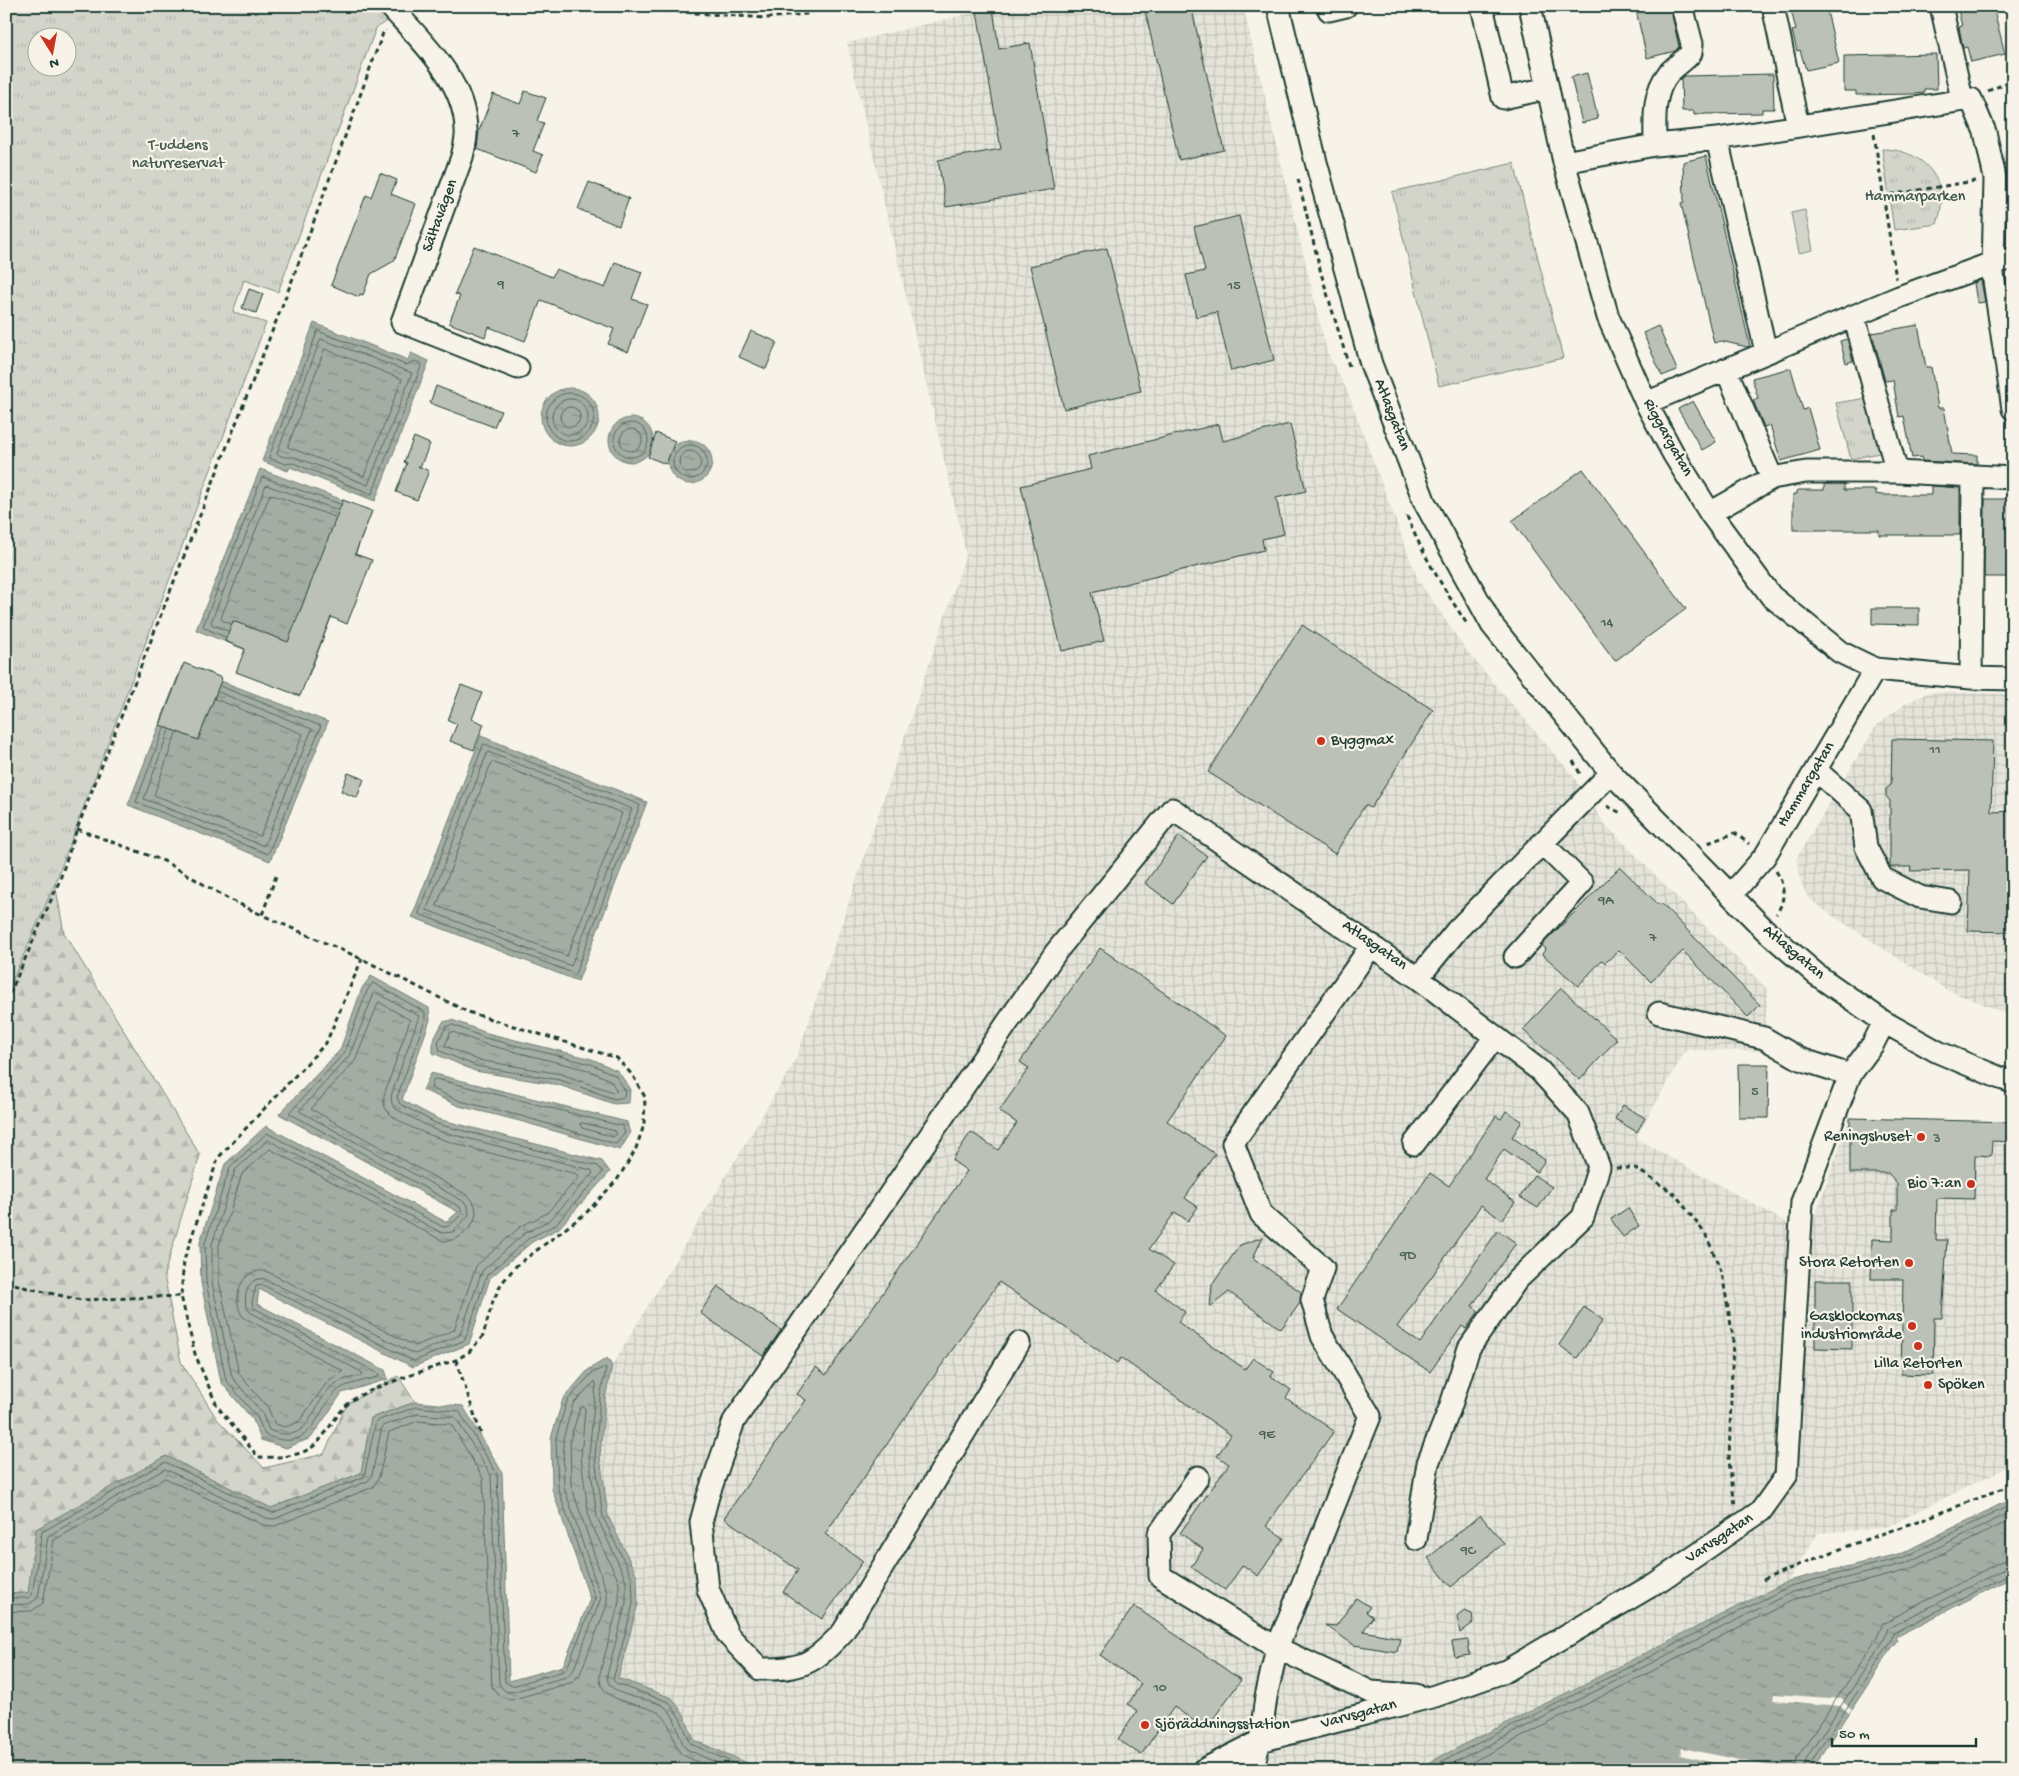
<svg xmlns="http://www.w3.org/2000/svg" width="2019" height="1776" viewBox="0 0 2019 1776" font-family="'Gochi Hand',sans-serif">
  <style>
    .built { fill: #e5e4d9 }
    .industrial { fill: url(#industrial-grid) }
    .grass { fill: #d3d5ca; stroke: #79897f }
    .forest { fill: url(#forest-firs); stroke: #79897f }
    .park { fill: url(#park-tufts); stroke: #79897f; fill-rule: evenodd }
    .water { fill: url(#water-ripples); stroke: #6f8077 }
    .pier { fill: #f7f3e8 }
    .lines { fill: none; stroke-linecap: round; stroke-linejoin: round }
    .shore { stroke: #546a60; stroke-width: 1 }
    .building { fill: #bbc1b6; stroke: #1f3d34 }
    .minor-casing { stroke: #1f3d34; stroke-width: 25 }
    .path { stroke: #1f3d34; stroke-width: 3; stroke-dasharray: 5 4; stroke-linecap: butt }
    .minor { stroke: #f7f3e8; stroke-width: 21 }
    .poi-dot { fill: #c8321e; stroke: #f7f3e8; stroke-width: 2 }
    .labels { text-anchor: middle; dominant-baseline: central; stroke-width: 4.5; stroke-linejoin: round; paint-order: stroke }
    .number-label { font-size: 14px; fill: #465e54 }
    .park-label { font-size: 16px; fill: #435b52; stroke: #f7f3e8 }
    .street-label { font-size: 16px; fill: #1f3d34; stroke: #f7f3e8 }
    .poi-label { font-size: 16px; fill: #1f3d34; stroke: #f7f3e8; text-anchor: end }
  </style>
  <defs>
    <pattern id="industrial-grid" width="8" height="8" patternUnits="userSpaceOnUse" patternTransform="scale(1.25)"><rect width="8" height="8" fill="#e5e4d9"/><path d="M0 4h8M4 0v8" fill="none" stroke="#c4c4bb"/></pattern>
    <pattern id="forest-firs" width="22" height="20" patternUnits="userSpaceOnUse" patternTransform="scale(1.25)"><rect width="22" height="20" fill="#d3d5ca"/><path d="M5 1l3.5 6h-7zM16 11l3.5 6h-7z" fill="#b5b8ae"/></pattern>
    <pattern id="park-tufts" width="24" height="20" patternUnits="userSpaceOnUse" patternTransform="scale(1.25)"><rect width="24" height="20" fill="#d3d5ca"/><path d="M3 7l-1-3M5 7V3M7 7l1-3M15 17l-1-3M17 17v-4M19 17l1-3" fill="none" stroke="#b5b8ae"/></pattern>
    <pattern id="water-ripples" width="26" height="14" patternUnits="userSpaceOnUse" patternTransform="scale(1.25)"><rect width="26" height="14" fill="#a4ada3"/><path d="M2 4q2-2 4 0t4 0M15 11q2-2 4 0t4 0" fill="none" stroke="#858e86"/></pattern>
  </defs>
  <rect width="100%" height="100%" fill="#f7f3e8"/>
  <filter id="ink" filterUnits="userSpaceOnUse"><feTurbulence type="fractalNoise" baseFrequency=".02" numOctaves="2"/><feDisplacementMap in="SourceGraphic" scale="10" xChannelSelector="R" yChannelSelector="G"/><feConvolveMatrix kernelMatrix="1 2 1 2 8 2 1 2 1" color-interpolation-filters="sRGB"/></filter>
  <g filter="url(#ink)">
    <path class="built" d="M2013 122V246L2009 247 2002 158Z"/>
    <path class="industrial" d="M1001 6H1243L1327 352 1346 388 1418 580 1466 650 1573 776 1605 824 1768 990 1763 1051 1686 1050 1636 1138 1808 1235 1850 1118 2013 1122V1464L1884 1528 1818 1533 1788 1581 1414 1770H764L694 1740 684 1715 672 1698 618 1679 638 1604 637 1576 608 1516 600 1456 605 1398 612 1366 796 1059 966 554 847 43Z
      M1929 692 2013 694V1016L1947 990 1821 908 1807 896 1801 882 1796 859 1876 726 1905 704Z"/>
    <path class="grass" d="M1805 210 1813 250 1799 253 1791 213Z"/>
    <path class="forest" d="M6 677 41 805 64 933 200 1155 164 1275 181 1362 217 1419 264 1468 324 1454 347 1404 398 1376 415 1402 371 1418 361 1473 271 1508 165 1456 28 1593 6 1594Z"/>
    <path class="park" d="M6 6H409L376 28 278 292 244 280 233 312 266 323 56 881 6 995ZM38 38H68V68H38Z
      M600 6H816L802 11Z
      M1882 149C1925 149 1952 183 1937 224L1894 230Z
      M1514 163 1563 358 1439 386 1392 192Z
      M1867 398 1879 453 1851 459 1836 403Z"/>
    <path class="water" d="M314 323 408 360 411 353 429 361 375 501 290 467 288 471 262 461Z
      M541 417a29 29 0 1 1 58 0a29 29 0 1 1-58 0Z
      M609 440a22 22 0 1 1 44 0a22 22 0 1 1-44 0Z
      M668 462a22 22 0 1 1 44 0a22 22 0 1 1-44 0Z
      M260 469 372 511 309 675 196 630Z
      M182 666 328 722 270 861 128 805Z
      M481 736 647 802 578 981 412 917Z
      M371 976 429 1008 430 1020 402 1100 438 1119 602 1161 610 1172 558 1229 532 1242 490 1278 469 1344 413 1367 259 1289 257 1304 385 1370 388 1379 342 1393 311 1438 286 1448 261 1440 253 1420 221 1382 201 1283 200 1242 225 1164 266 1126 446 1222 458 1212 279 1114 340 1050 362 988Z
      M452 1020 487 1033 592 1059 618 1071 630 1089 629 1103 614 1104 559 1085 475 1071 433 1053V1041L443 1022Z
      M431 1073 627 1122 630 1134 620 1150 520 1121 459 1106 423 1090Z
      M607 1358 612 1366 605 1398 600 1456 608 1516 637 1576 638 1604 618 1678 672 1698 684 1715 694 1740 764 1770H6V1594L28 1593 36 1529 166 1456 271 1508 361 1473 371 1418 415 1402 463 1406 502 1472 509 1681 563 1666 590 1599 552 1489 551 1438 563 1399 588 1370Z
      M2013 1498V1577L1895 1637 1897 1640 1812 1770H1414L1788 1581 1902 1553Z"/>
    <path class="pier" d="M1775 1694 1843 1699 1844 1703 1852 1709 1849 1713 1840 1706 1774 1700Z
      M1682 1748 1788 1770H1746L1680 1755Z"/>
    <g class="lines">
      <path class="shore" d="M318 331 406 365 415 361 422 364 372 494 293 463 285 464 269 458Z
        M321 339 412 373 368 485 295 457H284L277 454Z
        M325 349 402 379 364 476 288 447Z
        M546 417a24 24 0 1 1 48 0a24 24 0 1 1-48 0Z
        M552 417a18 18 0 1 1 36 0a18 18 0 1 1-36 0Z
        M560 417a10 10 0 1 1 20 0a10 10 0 1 1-20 0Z
        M614 440a17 17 0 1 1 34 0a17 17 0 1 1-34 0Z
        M620 440a11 11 0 1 1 22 0a11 11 0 1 1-22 0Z
        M673 462a17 17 0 1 1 34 0a17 17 0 1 1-34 0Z
        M679 462a11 11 0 1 1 22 0a11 11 0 1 1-22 0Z
        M231 624 222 620 221 618 270 494 335 517
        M228 631 213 625 211 622 266 485 338 510
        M225 637 205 628 203 626 262 477 340 504
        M164 728 136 802 268 854 321 726 220 686
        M169 730 144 799 264 846 312 729 218 692
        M176 733 154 795 260 836 303 734 215 699
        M484 744 640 805 575 974 419 914Z
        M488 752 632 809 571 966 427 910Z
        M492 762 622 813 567 956 437 906Z
        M373 983 425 1012V1020L397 1097 400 1104 437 1124 598 1166 603 1172 555 1225 529 1238 487 1275 465 1340 414 1361 263 1285 256 1286 252 1302 254 1308 379 1374 378 1377C369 1380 343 1384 337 1391 312 1417 312 1454 265 1435L257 1417 226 1380 206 1282 205 1243 230 1167 267 1133 443 1227 449 1226 463 1213 460 1207 289 1113 344 1053 367 991Z
        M375 992 419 1016 391 1096 392 1104 396 1109 435 1130 591 1170 593 1173 551 1219 525 1233 482 1271 460 1335 415 1354 265 1279C247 1275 240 1301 250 1312L363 1373 361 1375C353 1378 342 1379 335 1384 310 1402 313 1448 269 1430L262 1413 232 1377 212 1282V1244L235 1170 268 1140 442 1233 453 1232 469 1215 468 1206 463 1201 299 1111 349 1056Z
        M379 1002 410 1020 384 1095C383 1102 384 1108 389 1113 417 1141 535 1163 577 1174L579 1177 547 1213 520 1227 476 1266 454 1330 415 1346 268 1272C242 1264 230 1299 243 1317L343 1371 328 1381 299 1422 285 1427 275 1424 268 1408 239 1374 219 1281V1245L242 1174 270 1149 443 1241C466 1242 489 1212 467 1195L311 1109 355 1061Z
        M453 1025 485 1038 591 1064 615 1075 625 1090 624 1097 615 1099 560 1080 476 1066 440 1051 438 1042 446 1027Z
        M453 1032 484 1044 588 1070 610 1080 617 1091 613 1092 561 1074 478 1060 445 1046 450 1033Z
        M436 1079 622 1126 625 1133 616 1144 521 1116 460 1101 431 1088 433 1080Z
        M583 1123 615 1131 617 1134 613 1137 582 1128 580 1124Z
        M6 1598H28L32 1595 42 1532 165 1462 272 1513 364 1477 376 1421 416 1407 459 1411 497 1474 505 1682 512 1686 564 1671 567 1668 595 1598 558 1488 556 1438 567 1401 591 1374 604 1367 606 1369 600 1397 595 1457 603 1517 632 1578 633 1604 613 1680 617 1684 669 1702 680 1718 691 1744 749 1770
        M6 1605 29 1604 38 1598 48 1536 165 1469 266 1518 274 1519 368 1481 372 1475 382 1426 417 1414 455 1417 491 1475 499 1684 505 1691 512 1692 566 1677 573 1671 601 1598 564 1487 563 1439 573 1404 595 1381 596 1384 589 1455 597 1517 626 1580V1603L607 1675 608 1682C618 1700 649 1696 665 1707 678 1716 677 1737 686 1749L733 1770
        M6 1612 32 1611 43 1603 54 1540 165 1478 263 1525 275 1526 373 1487 379 1477 389 1432 418 1421 451 1424 483 1478 492 1687 500 1696 511 1700 573 1682 580 1674 607 1605V1593L571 1485 570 1440 580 1408 583 1406 585 1409 581 1457 589 1519 619 1582V1602L600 1673C596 1704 641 1702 659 1713 672 1721 672 1743 681 1754L714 1770
        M1425 1770 1790 1586 1904 1557 2013 1504
        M1439 1770 1792 1592 1906 1563 2013 1511
        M1456 1770 1795 1599 1909 1570 2013 1519
        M1794 1770 1797 1758 1877 1638 1883 1623 2002 1561 2013 1559
        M1802 1770 1804 1762 1884 1640 1888 1628 2006 1568 2013 1567
        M1808 1770 1809 1765 1891 1641 1893 1633 2013 1573"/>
    </g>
    <path class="building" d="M1144 6H1191L1224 150 1179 160Z
      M1635 6H1670L1679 47 1675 51 1647 58Z
      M1790 6H1826L1839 63 1806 70 1800 50 1797 51 1792 31 1796 30Z
      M1957 6H1993L2005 54 1971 62 1967 47 1963 48 1959 27 1962 26Z
      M993 9 999 49 1030 43 1054 189 946 207 938 160 1001 149 977 12Z
      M1936 54 1937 89H1924V93L1914 94 1856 95V91H1844V56Z
      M1587 73 1598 119 1582 123 1571 77Z
      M1773 74 1774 109H1762V113L1706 114 1694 115V111H1682L1681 78 1684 76Z
      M525 91 546 98 537 121 544 123 533 151 543 155 536 172 477 149 479 131 493 94 520 104Z
      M1706 156 1750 346 1747 347 1721 341 1714 343 1681 203 1684 202 1683 162Z
      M380 173 397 180 391 194 416 204 394 261 371 274 363 295 360 294 359 297 331 285 366 195 371 197Z
      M589 182 629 198 619 226 578 209Z
      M1239 216 1274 360 1231 371 1217 312 1196 317 1186 275 1205 271 1194 227Z
      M474 246 552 277 556 269 605 288 615 262 642 272 632 299 647 304 628 352 608 344 614 329 541 300 525 341 489 327 485 337 449 323 460 296 455 294Z
      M1107 248 1141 391 1064 409 1030 266Z
      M1981 280 1985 302 1977 303 1974 283Z
      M249 289 263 294 256 313 242 308Z
      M1918 325 1926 367H1931L1938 408H1944L1952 454 1977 455V464L1922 461 1921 457 1912 458 1904 416 1899 417 1893 380 1885 381 1872 333Z
      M1658 326 1677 370 1662 376 1643 333Z
      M751 331 777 342 766 369 739 357Z
      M1847 339 1853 361 1846 363 1840 341Z
      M1787 369H1791L1803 410 1808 408 1820 450 1781 461 1770 425 1764 427 1753 400 1758 398 1752 378Z
      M436 386 501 411 494 427 430 403Z
      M1693 401 1716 442 1702 450 1678 409Z
      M1219 424 1223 441 1290 424 1306 491 1276 498 1284 534 1262 539 1264 550 1092 592 1104 641 1062 651 1021 486 1091 469 1088 456Z
      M656 433 675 441 666 464 648 457Z
      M414 437 430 444 420 467 418 466 429 471 417 500 396 492 407 463 404 462Z
      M1583 469 1686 609 1615 661 1512 521Z
      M1824 484H1844V490H1876V494L1881 495H1931V486L1960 488V535H1879V530H1793V494H1797V490H1824Z
      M1985 499H2013L2010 577H1984Z
      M343 500 372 511 355 554 372 560 347 624 331 617 300 696 236 672 245 649 225 641 233 621 288 642Z
      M1872 608H1919V625L1872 624Z
      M1302 625 1433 710 1371 808 1365 805 1335 854 1208 772Z
      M184 663 222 678 198 740 160 725Z
      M461 685 482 693 472 719 484 724 474 750 450 741 457 724 448 720Z
      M1892 739 1993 741 1991 812 2013 811V932L1968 931 1970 870 1910 871 1911 867H1890V801L1886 796V789L1891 785Z
      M348 773 364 779 357 798 341 791Z
      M1179 836 1207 856 1173 904 1145 883Z
      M1620 867 1659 905 1661 903 1760 1005 1748 1017 1683 951 1651 982 1619 950 1605 963 1602 960 1578 986 1542 954 1546 949 1542 945Z
      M1100 948 1226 1036 1167 1121 1215 1154 1185 1198 1198 1207 1188 1221 1175 1212 1149 1249 1174 1265 1156 1290 1185 1312 1178 1322 1245 1369 1253 1358 1274 1372 1271 1376 1291 1390 1286 1398 1334 1431 1266 1526 1284 1538 1258 1576 1243 1565 1225 1590 1191 1567 1203 1549 1180 1533 1229 1464 1217 1456 1231 1435 1121 1358 1117 1363 999 1282 825 1534 863 1561 822 1619 783 1592 798 1570 724 1518 806 1400 797 1394 816 1367 826 1375 967 1171 952 1160 971 1132 998 1150 1017 1123 999 1111 1029 1068 1020 1062Z
      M1561 988 1617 1039 1580 1080 1523 1030Z
      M1738 1064H1769L1768 1118H1739Z
      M1623 1105 1645 1118 1637 1132 1615 1119Z
      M1506 1111 1522 1121 1512 1137 1545 1160 1537 1172 1504 1149 1484 1179 1515 1202 1502 1220 1481 1205 1397 1327 1420 1343 1498 1230 1516 1243 1472 1306 1479 1311 1466 1329 1462 1326 1430 1372 1337 1309 1430 1173 1449 1186 1496 1116 1501 1119Z
      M1850 1118 2013 1122V1142L1992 1141 1991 1156 1975 1155 1974 1199 1937 1198 1936 1240H1947L1942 1318H1934L1933 1375 1901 1374 1903 1279H1871L1872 1239 1893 1240V1210H1897V1183L1888 1173H1850Z
      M1534 1175 1552 1187 1538 1208 1520 1197Z
      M1628 1208 1639 1226 1623 1237 1611 1219Z
      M1263 1237 1253 1258 1301 1292 1300 1303 1281 1329 1229 1292 1210 1307 1212 1285 1240 1245Z
      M1815 1280H1852V1349L1815 1348Z
      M718 1286 781 1330 763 1356 700 1313Z
      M1584 1307 1603 1320 1577 1358 1559 1345Z
      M1480 1515 1504 1543 1451 1587 1428 1558Z
      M1356 1598 1370 1607 1366 1612 1373 1617 1363 1631 1400 1638 1397 1652 1354 1645 1325 1625 1336 1626Z
      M1134 1606 1241 1680 1206 1729 1174 1707 1141 1755 1118 1739 1137 1711 1128 1704 1141 1684 1100 1655Z
      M1464 1611 1472 1614 1473 1623 1460 1633 1457 1617Z
      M1468 1640 1470 1655 1455 1657 1452 1642Z"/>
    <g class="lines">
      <defs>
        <path id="minor" d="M390 6C421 41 465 80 466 130 467 138 464 148 462 157L402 322 518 368
          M1278 6 1316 162 1371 364 1425 503 1492 625 1611 773 1764 929 1817 975 1884 1022 1938 1052 2000 1078 2013 1082
          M1482 6 1503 98 1548 88
          M1530 6 1564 162 1608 317 1646 403 1674 455 1710 513 1771 596 1840 652 1875 669 1971 678 2013 679
          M1773 6 1798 126
          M1941 6 1962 99
          M1329 10 1346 6
          M1717 139 1766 352
          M1655 145C1655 121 1652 94 1668 74 1675 66 1684 61 1691 53L1692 44 1682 6
          M1564 162 1655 145 1717 139 1971 99 1985 132 1995 178 1993 274 2013 409
          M1854 316 1897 472
          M1726 369 1772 478
          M1646 403 1899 297 1995 262 2013 259
          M1710 513 1772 478 1806 472H1897L2013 478
          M1971 678 1973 477
          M1816 770 1861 810 1866 847 1882 878 1920 897 1951 902
          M1731 895 1765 856 1875 669
          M1515 957 1582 883 1543 844
          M1659 1013 1764 1038 1800 1059 1850 1075
          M1414 1144 1495 1037
          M1019 1343 843 1632C814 1663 803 1670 760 1669L728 1635 708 1589 701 1522 708 1496 734 1421 1056 952 1172 809 1418 978 1457 930 1611 773
          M1198 1477 1159 1534 1160 1576 1277 1648 1371 1692 1416 1695
          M1416 1539 1428 1463 1450 1408 1469 1348 1517 1280 1583 1217 1599 1167 1578 1113 1539 1070 1418 978
          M1203 1770 1260 1741 1266 1697 1277 1648 1370 1416 1322 1336 1312 1300 1323 1268 1261 1214 1233 1143 1372 945
          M1252 1770 1260 1741 1435 1696 1506 1671 1656 1583 1761 1511 1786 1476 1802 1202 1850 1075 1873 1044 1884 1022"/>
      </defs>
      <use href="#minor" class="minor-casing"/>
      <path class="path" d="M596 6 766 18 806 14 827 6
        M420 10 449 6
        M1988 91 2013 80
        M1874 134 1896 279
        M1298 179 1321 273 1349 366
        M1882 196 1975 181
        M1407 516C1422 554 1444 589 1467 624
        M1573 761 1581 775
        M1607 806 1621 813
        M77 829 164 861 227 898 262 915
        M1708 843 1735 833 1749 844
        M1776 871C1785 885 1786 901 1776 914
        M276 876 262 915 362 959 468 1012 617 1058 633 1076 645 1097 644 1125 635 1151 617 1180 586 1213 516 1266 501 1284 493 1301 483 1336 469 1352 456 1360C424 1371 389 1381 359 1396 340 1406 332 1426 319 1441 306 1457 277 1458 258 1457L217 1406 195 1354 181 1296 184 1260 218 1158 326 1043 362 959
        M6 1002 59 882 77 829 293 278 383 33 386 30
        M1616 1168H1635L1675 1194 1706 1235 1722 1273 1733 1337 1729 1461 1735 1506
        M6 1281 27 1288 81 1300 181 1296
        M456 1360 481 1434
        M1763 1580C1845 1544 1931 1519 2013 1484"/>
      <use href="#minor" class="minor"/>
    </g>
  </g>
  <g class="poi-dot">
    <circle cx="1321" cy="741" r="5"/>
    <circle cx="1921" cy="1137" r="5"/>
    <circle cx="1971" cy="1184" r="5"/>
    <circle cx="1909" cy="1263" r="5"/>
    <circle cx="1912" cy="1326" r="5"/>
    <circle cx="1918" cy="1346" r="5"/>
    <circle cx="1928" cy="1385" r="5"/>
    <circle cx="1145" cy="1725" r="5"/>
  </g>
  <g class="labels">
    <g class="number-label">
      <text x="516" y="134">7</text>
      <text x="501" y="285">9</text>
      <text x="1234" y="286">15</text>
      <text x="1607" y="623">14</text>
      <text x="1935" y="750">11</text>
      <text x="1606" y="901">9A</text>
      <text x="1653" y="938">7</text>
      <text x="1755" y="1092">5</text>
      <text x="1937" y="1139">3</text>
      <text x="1408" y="1256">9D</text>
      <text x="1267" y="1435">9E</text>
      <text x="1468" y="1551">9C</text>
      <text x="1160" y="1688">10</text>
    </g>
    <g class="park-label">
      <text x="178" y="146">T-uddens<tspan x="178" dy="18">naturreservat</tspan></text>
      <text x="1915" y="197">Hammarparken</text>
    </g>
    <g class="street-label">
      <text transform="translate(441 216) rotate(-70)">Sältavägen</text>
      <text transform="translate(1391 415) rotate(69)">Atlasgatan</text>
      <text transform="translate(1667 438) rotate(61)">Riggargatan</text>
      <text transform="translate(1807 785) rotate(-59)">Hammargatan</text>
      <text transform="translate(1374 946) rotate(35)">Atlasgatan</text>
      <text transform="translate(1793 953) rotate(40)">Atlasgatan</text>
      <text transform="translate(1720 1539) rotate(-34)">Varvsgatan</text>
      <text transform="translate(1359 1715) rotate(-15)">Varvsgatan</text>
    </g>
    <g class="poi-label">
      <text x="1331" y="741" text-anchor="start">Byggmax</text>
      <text x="1911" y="1137">Reningshuset</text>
      <text x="1961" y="1184">Bio 7:an</text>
      <text x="1899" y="1263">Stora Retorten</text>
      <text x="1902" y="1317">Gasklockornas<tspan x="1902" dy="18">industriområde</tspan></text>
      <text x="1918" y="1364" text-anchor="middle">Lilla Retorten</text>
      <text x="1938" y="1385" text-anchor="start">Spöken</text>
      <text x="1155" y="1725" text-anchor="start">Sjöräddningsstation</text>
    </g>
  </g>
  <rect width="2019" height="1776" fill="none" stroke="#f7f3e8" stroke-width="25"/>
  <rect x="12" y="12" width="1994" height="1751" fill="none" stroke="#1f3d34" stroke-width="2" filter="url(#ink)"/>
  <g transform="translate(52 52) rotate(169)"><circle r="24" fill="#f7f3e8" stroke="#a1aaa0"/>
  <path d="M0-4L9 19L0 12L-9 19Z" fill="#c8321e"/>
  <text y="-8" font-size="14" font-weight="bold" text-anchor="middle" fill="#1f3d34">N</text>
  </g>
  <path d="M1832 1738v8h144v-8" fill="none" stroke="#1f3d34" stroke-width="2.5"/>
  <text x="1839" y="1738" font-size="15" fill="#1f3d34" stroke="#f7f3e8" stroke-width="4" paint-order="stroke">50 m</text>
</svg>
